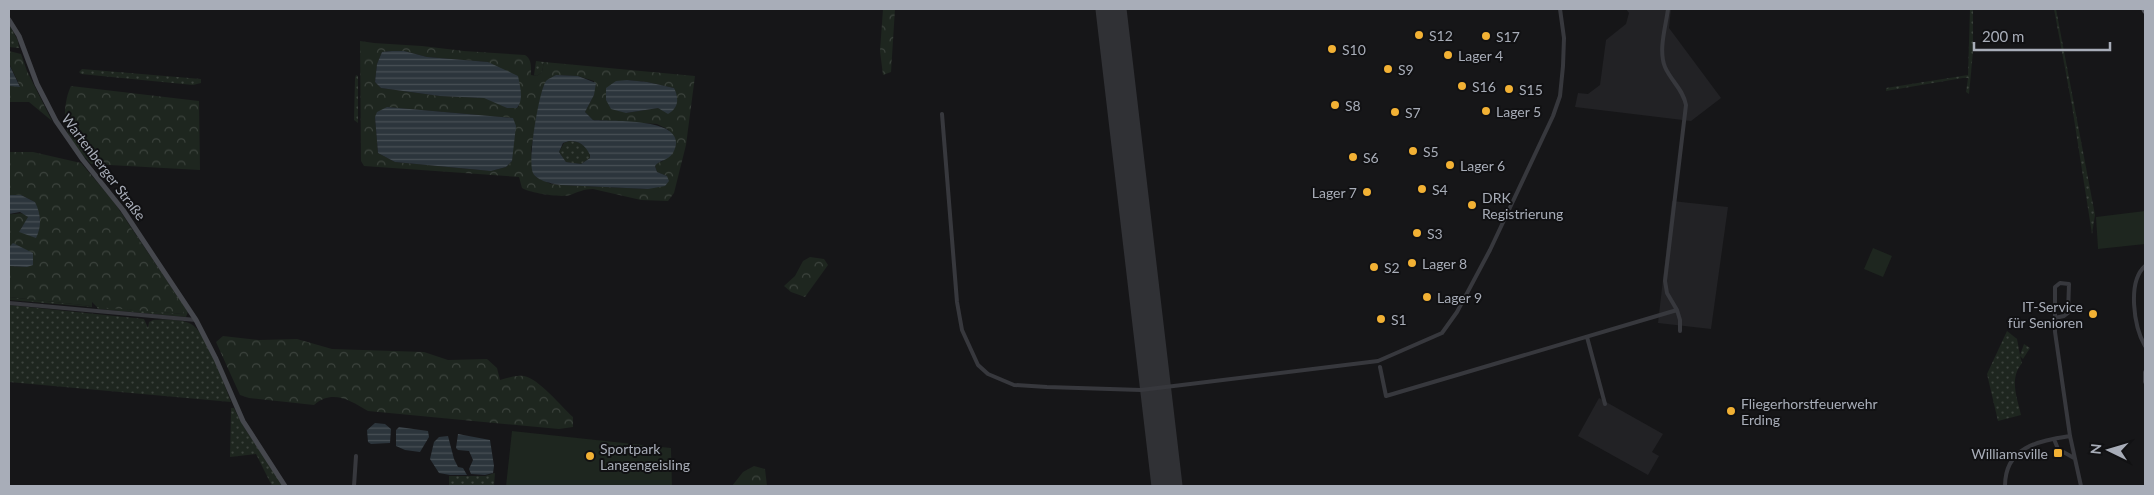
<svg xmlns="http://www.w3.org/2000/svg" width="2154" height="495" viewBox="0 0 2154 495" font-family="Lato,sans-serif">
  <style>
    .built { fill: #222225 }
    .grass { fill: url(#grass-dots) }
    .forest { fill: url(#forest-crowns); fill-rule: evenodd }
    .garden { fill: #1e261f }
    .water { fill: url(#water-rules); fill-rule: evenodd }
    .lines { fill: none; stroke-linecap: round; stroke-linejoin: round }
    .runway { stroke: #303135; stroke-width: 31 }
    .street { stroke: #37383d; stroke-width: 4 }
    .secondary { stroke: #45474d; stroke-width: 5 }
    .primary { stroke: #53555c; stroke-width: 5.5 }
    .poi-dot { fill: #f2b134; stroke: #111113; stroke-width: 2 }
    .labels { text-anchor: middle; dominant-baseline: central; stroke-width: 4; stroke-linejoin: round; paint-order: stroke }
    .poi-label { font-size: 14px; fill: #a8adb8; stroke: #111113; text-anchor: start }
    .street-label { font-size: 14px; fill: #a8adb8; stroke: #111113 }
  </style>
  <defs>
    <pattern id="grass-dots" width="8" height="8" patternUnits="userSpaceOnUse" patternTransform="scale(1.25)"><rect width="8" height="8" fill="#1e261f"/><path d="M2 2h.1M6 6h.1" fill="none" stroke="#3c433d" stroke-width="1.8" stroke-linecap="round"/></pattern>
    <pattern id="forest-crowns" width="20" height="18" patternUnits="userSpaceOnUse" patternTransform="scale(1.25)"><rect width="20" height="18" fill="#1e261f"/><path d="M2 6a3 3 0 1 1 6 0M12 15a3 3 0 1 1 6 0" fill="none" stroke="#3c433d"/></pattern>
    <pattern id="water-rules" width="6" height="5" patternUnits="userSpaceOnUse" patternTransform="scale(1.25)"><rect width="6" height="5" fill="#2c353c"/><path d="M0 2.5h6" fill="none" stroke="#485056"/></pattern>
  </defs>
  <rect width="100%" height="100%" fill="#161618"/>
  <path class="built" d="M1626 9H1671L1669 28 1721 98 1691 121 1575 107 1578 93 1588 94 1600 85 1606 40 1626 24 1629 13Z
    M1672 201 1728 207 1711 329 1658 323Z
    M1599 398 1663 434 1652 452 1659 456 1648 475 1578 436Z"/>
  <path class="grass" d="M1970 9H1973V52L1969 94 1966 92 1968 78H1963L1886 91V88L1968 75Z
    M2054 9H2056L2095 215 2092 234 2072 106Z
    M9 24 18 41 19 48 9 47Z
    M536 61 544 62 542 72 537 76 534 75Z
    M82 69 201 79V83L193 85 81 74 79 72Z
    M356 75 358 76V153V123L354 120 355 78Z
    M569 141C579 141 590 146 590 158L581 164 566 162 559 152 564 143Z
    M114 202 188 312 186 317 98 309 97 307H104L183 314V309Z
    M9 297 92 306V307L9 300Z
    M9 305 144 319 148 328 149 322 153 320C163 319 182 319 191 324 205 330 225 386 231 402L9 382Z
    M2007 331 2017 339 2020 355 2024 344 2030 348 2023 359 2020 356 2022 363C2009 379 2017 397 2021 415L1998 421 1987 374Z
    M231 408H234C247 436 267 459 283 486H272L256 454 230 457Z
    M495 473 494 486H449V476H485Z"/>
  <path class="forest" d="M883 9H895L891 72 883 75 880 51Z
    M360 41 374 43 422 46 464 51 525 55C532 59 531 67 531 75L537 76 542 72 544 62 695 76 686 145 674 193 668 201 641 200 593 189C584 189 578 192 570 195 561 198 530 193 522 188L519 177 364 166 361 161ZM392 51H404L427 57 488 62 519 106 517 108H507L488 98 440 96 381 88 375 82 377 64 382 52ZM556 75 578 76 594 81V95L585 112 593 120 657 124 669 130 663 161 657 163 655 166 657 172 667 176 648 189 561 185 551 184 536 177 531 150 538 111 544 85ZM627 80 647 82 674 88 665 111 658 108 626 113ZM387 107 513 118 512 161 506 167 491 171 395 162 378 153 375 117Z
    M9 51 21 54 27 71 52 121 29 102H9V86H20L9 63Z
    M71 86 199 101 200 170 91 164C84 156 76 148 71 139 62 126 64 100 71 86Z
    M9 152H33L81 163 114 202 184 309 183 314 97 307 92 302V306L9 297V266L27 267 9 250V214C17 215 21 210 28 217L27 221 21 228 38 233 40 218 35 202 21 195H9Z
    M810 257 824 259 828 265 805 297 791 292 784 286 795 276 803 261Z
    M223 336 259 340 297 339 332 349 424 352 448 360 487 359 497 368 500 380C508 378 515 375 524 376 538 378 562 407 573 417V427L559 429 368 411C350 400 332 389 314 405L249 398 240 395 216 342Z
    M754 466 765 469 767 486H732L743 472Z"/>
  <path class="garden" d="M2145 211V244L2098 249 2096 217Z
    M1873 248 1892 256 1883 277 1864 269Z
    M512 431 671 448 672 486H506Z"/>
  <path class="water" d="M392 51H404L427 57 488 62 518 76C520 86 524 99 517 108H507L484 98 440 96 381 88 375 82 377 64 382 52Z
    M9 63V64L20 87 9 86Z
    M556 75 578 76 596 83 594 95 585 112 593 120C610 122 693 116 673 153 668 161 659 160 655 166L657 172 667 176 669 181 665 186 648 189 561 185C553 184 537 181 533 173 527 162 539 91 546 81 549 78 553 77 556 75ZM569 141C580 141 585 145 590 155V158L581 164 566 162 559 152 563 143Z
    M627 80 647 82 674 88C679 98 679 108 668 114L658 108 626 113 611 109 606 100V88L616 81Z
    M387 107 513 118 516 126 512 161 506 167 491 171 395 162 378 153 375 117 377 112Z
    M9 195H21L35 202C41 214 42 226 36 238L19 232 28 217 20 212 9 214Z
    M13 243 33 253V265L27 267 9 266V247Z
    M375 423 385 424 391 429 390 443 371 444 368 442 367 430Z
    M399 427 428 431 429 437 420 452 405 450 396 446V430Z
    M458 434 490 440 494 466 493 473 485 475 471 474 469 469 473 460 469 451 458 450 456 448Z
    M448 436 454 459 458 467 463 468 467 475H450L439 473 430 459 434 442 439 437Z"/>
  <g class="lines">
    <path class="runway" d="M1111 9 1167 486"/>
    <path class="street" d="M942 114 957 302 962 330 978 365 988 374 1014 385 1047 387 1141 390 1378 361 1442 333 1457 312 1490 250 1553 116 1560 96 1563 66 1564 38 1560 9
      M2145 266C2127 282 2134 327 2145 346
      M9 303 196 320
      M1677 310 1680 320V331
      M2055 318V287L2060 283 2069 284 2068 313 2064 316 2055 318V332L2070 436 2081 486
      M1587 337 1605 404
      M1380 367 1386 396 1677 310 1667 293 1665 281 1686 105C1683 89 1671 81 1665 67 1658 50 1666 26 1668 9
      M2145 372V382
      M2054 439 2058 449 2074 458
      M354 486 356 456
      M2005 486C2005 447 2038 441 2070 436"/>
    <path class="secondary" d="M9 20 19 36 37 84 56 121 83 160 123 210 196 320 216 359 243 421 285 486"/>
    <path class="primary" d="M2144 9 2145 11"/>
  </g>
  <g class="poi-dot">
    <circle cx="1419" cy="35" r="5"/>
    <circle cx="1486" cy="36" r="5"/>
    <circle cx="1332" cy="49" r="5"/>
    <circle cx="1448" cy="55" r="5"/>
    <circle cx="1388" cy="69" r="5"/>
    <circle cx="1462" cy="86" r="5"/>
    <circle cx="1509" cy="89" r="5"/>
    <circle cx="1335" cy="105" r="5"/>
    <circle cx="1486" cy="111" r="5"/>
    <circle cx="1395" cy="112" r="5"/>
    <circle cx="1413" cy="151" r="5"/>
    <circle cx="1353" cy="157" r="5"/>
    <circle cx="1450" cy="165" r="5"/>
    <circle cx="1422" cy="189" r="5"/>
    <circle cx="1367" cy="192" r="5"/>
    <circle cx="1472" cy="205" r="5"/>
    <circle cx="1417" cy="233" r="5"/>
    <circle cx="1412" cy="263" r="5"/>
    <circle cx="1374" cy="267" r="5"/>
    <circle cx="1427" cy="297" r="5"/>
    <circle cx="2093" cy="314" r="5"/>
    <circle cx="1381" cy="319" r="5"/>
    <circle cx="1731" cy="411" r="5"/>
    <rect x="2053" y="448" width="10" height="10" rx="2.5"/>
    <circle cx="590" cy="456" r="5"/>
  </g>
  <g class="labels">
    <g class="poi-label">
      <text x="1429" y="35">S12</text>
      <text x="1496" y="36">S17</text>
      <text x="1342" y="49">S10</text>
      <text x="1458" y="55">Lager 4</text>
      <text x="1398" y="69">S9</text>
      <text x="1472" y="86">S16</text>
      <text x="1519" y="89">S15</text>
      <text x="1345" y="105">S8</text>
      <text x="1496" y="111">Lager 5</text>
      <text x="1405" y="112">S7</text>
      <text x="1423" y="151">S5</text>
      <text x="1363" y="157">S6</text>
      <text x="1460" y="165">Lager 6</text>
      <text x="1432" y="189">S4</text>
      <text x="1357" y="192" text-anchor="end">Lager 7</text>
      <text x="1482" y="197">DRK<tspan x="1482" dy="16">Registrierung</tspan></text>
      <text x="1427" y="233">S3</text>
      <text x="1422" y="263">Lager 8</text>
      <text x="1384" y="267">S2</text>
      <text x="1437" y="297">Lager 9</text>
      <text x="2083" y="306" text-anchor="end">IT-Service<tspan x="2083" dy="16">für Senioren</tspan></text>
      <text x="1391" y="319">S1</text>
      <text x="1741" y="403">Fliegerhorstfeuerwehr<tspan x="1741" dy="16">Erding</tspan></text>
      <text x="600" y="448">Sportpark<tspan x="600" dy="16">Langengeisling</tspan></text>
      <text x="2048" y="453" text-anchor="end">Williamsville</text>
    </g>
    <g class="street-label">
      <text transform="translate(104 167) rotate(53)">Wartenberger Straße</text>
    </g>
  </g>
  <rect width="2154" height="495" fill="none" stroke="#a8adb8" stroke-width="20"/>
  <g transform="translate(2109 450) rotate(275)" stroke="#111113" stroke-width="4" paint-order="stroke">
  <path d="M0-4L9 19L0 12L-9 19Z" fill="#a8adb8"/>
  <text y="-8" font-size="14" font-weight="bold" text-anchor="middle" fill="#a8adb8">N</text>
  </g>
  <path d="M1974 42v8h136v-8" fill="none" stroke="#a8adb8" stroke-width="2.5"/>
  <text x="1982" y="42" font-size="15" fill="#a8adb8" stroke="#111113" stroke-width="4" paint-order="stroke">200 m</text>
</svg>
